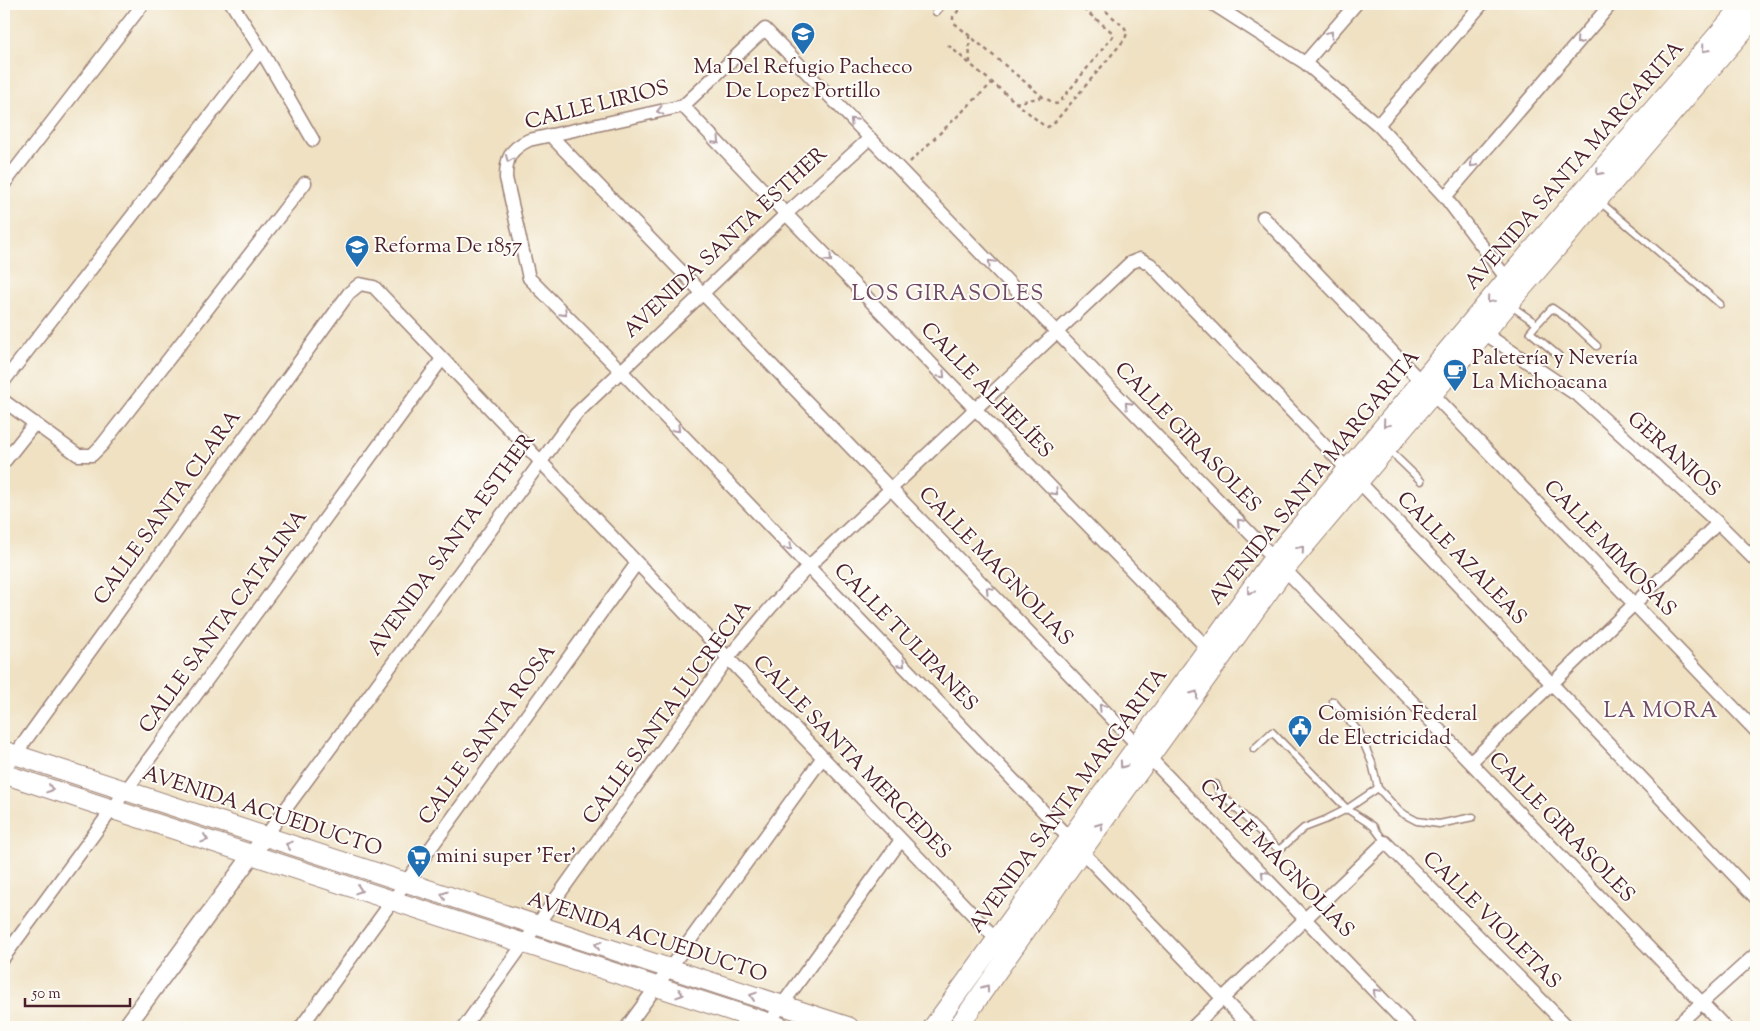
<svg xmlns="http://www.w3.org/2000/svg" width="1760" height="1031" viewBox="0 0 1760 1031" font-family="'Sorts Mill Goudy',serif">
  <style>
    .lines { fill: none; stroke-linecap: round; stroke-linejoin: round }
    .service-casing { stroke: #9c8076; stroke-width: 9 }
    .minor-casing { stroke: #9c8076; stroke-width: 15 }
    .tertiary-casing { stroke: #9c8076; stroke-width: 19 }
    .secondary-casing { stroke: #9c8076; stroke-width: 21 }
    .path { stroke: #9c8076; stroke-width: 2.5; stroke-dasharray: 4 4; stroke-linecap: butt }
    .service { stroke: #fff; stroke-width: 6 }
    .minor { stroke: #fff; stroke-width: 12 }
    .tertiary { stroke: #fff; stroke-width: 16 }
    .secondary { stroke: #fff; stroke-width: 19 }
    .oneway { stroke: #ae9aa0 }
    .labels { text-anchor: middle; dominant-baseline: central; stroke-width: 4; stroke-linejoin: round; paint-order: stroke }
    .poi-label { font-size: 21px; fill: #4a1f2b; stroke: #fdfcf7; text-anchor: start }
    .street-label { font-size: 21px; fill: #4a1f2b; stroke: #fdfcf7 }
    .neighbourhood-label { font-size: 22px; letter-spacing: 1px; fill: #714a67; stroke: #fdfcf7 }
  </style>
  <rect width="100%" height="100%" fill="#fdfcf7"/>
  <filter id="ink" filterUnits="userSpaceOnUse"><feTurbulence type="fractalNoise" baseFrequency=".02" numOctaves="2"/><feDisplacementMap in="SourceGraphic" scale="10" xChannelSelector="R" yChannelSelector="G"/><feConvolveMatrix kernelMatrix="1 2 1 2 8 2 1 2 1" color-interpolation-filters="sRGB"/></filter>
  <filter id="wash" filterUnits="userSpaceOnUse"><feTurbulence type="fractalNoise" baseFrequency=".0096" numOctaves="4" result="noise"/><feDisplacementMap in="SourceGraphic" scale="20" xChannelSelector="R" yChannelSelector="G"/><feGaussianBlur stdDeviation="1.12" result="paint"/><feColorMatrix in="noise" values="0 0 0 0 0 0 0 0 0 0 0 0 0 0 0 0 0 1.4 0 .05"/><feComposite in="paint" operator="in"/></filter>
  <g filter="url(#wash)">
    <rect width="100%" height="100%" fill="#efe1c2"/>
  </g>
  <g filter="url(#ink)">
    <g class="lines">
      <defs>
        <path id="service" d="M936 12 943 4
          M1599 201 1720 304
          M1510 305 1537 324 1552 308 1568 319 1597 346
          M1537 324 1530 332 1559 356
          M1388 449 1421 481
          M1333 701 1359 732 1372 763 1378 788 1400 812 1417 821 1439 824 1473 817
          M1254 749 1272 732 1347 809 1373 826 1385 842
          M1216 784 1219 792 1279 850 1304 828 1325 820 1347 809 1378 788"/>
        <path id="minor" d="M232 4 261 50 313 140
          M1213 4 1305 63 1378 125 1445 197 1510 283
          M1305 63 1356 4
          M683 106 786 214 1213 654
          M1378 125 1482 4
          M550 135 1409 1027
          M4 184 143 4
          M1445 197 1611 4
          M1263 217 1756 731
          M1484 333 1580 397 1718 523 1756 561
          M4 381 261 50
          M4 401 78 455H92L102 445 305 183
          M4 462 35 423
          M1471 762 1718 523
          M4 770 349 293 360 284 374 287 996 939 1011 952
          M265 837 576 414 786 214 870 138
          M4 957 442 359
          M301 1027 637 563
          M464 1027 728 658 771 607 808 567 1130 263 1140 259 1150 264 1348 470 1756 898
          M627 1027 823 757
          M766 1027 901 840
          M1193 1027 1385 842 1568 1027
          M1250 1027 621 371 529 278 506 178C506 158 510 149 529 140L683 106 765 29 1725 1027
          M1675 1027 1756 954"/>
        <path id="tertiary" d="M126 1027 265 837"/>
        <path id="secondary" d="M4 751 849 1027
          M4 774 781 1027
          M933 1027 1274 557 1507 279 1744 4
          M958 1027 1081 852 1285 569 1518 293 1756 16"/>
      </defs>
      <use href="#service" class="service-casing"/>
      <use href="#minor" class="minor-casing"/>
      <use href="#tertiary" class="tertiary-casing"/>
      <use href="#secondary" class="secondary-casing"/>
      <path class="path" d="M964 4 953 17V22L1043 97 1056 104 1059 103 1113 36V33L1077 4
        M969 35 970 64 1043 125 1048 127 1054 123 1125 39 1127 33 1125 28 1098 4
        M948 45 970 64
        M1015 103 1043 97
        M910 162 992 83"/>
      <use href="#service" class="service"/>
      <use href="#minor" class="minor"/>
      <use href="#tertiary" class="tertiary"/>
      <use href="#secondary" class="secondary"/>
    </g>
    <defs><path id="oneway-chevron" d="M-2-3.5L2.5 0L-2 3.5" fill="none" stroke-width="1.6" stroke-linecap="round" stroke-linejoin="round" transform="scale(1.25)"/></defs>
    <g class="oneway">
      <use href="#oneway-chevron" transform="translate(1330 34) rotate(-50)"/>
      <use href="#oneway-chevron" transform="translate(1579 41) rotate(131)"/>
      <use href="#oneway-chevron" transform="translate(1705 49) rotate(131)"/>
      <use href="#oneway-chevron" transform="translate(660 111) rotate(167)"/>
      <use href="#oneway-chevron" transform="translate(853 121) rotate(-134)"/>
      <use href="#oneway-chevron" transform="translate(717 141) rotate(47)"/>
      <use href="#oneway-chevron" transform="translate(509 159) rotate(113)"/>
      <use href="#oneway-chevron" transform="translate(1473 164) rotate(131)"/>
      <use href="#oneway-chevron" transform="translate(1599 172) rotate(131)"/>
      <use href="#oneway-chevron" transform="translate(829 259) rotate(46)"/>
      <use href="#oneway-chevron" transform="translate(991 263) rotate(-134)"/>
      <use href="#oneway-chevron" transform="translate(1490 300) rotate(130)"/>
      <use href="#oneway-chevron" transform="translate(564 313) rotate(45)"/>
      <use href="#oneway-chevron" transform="translate(942 375) rotate(46)"/>
      <use href="#oneway-chevron" transform="translate(1128 405) rotate(-134)"/>
      <use href="#oneway-chevron" transform="translate(1386 424) rotate(130)"/>
      <use href="#oneway-chevron" transform="translate(677 429) rotate(46)"/>
      <use href="#oneway-chevron" transform="translate(1055 492) rotate(46)"/>
      <use href="#oneway-chevron" transform="translate(1240 522) rotate(-134)"/>
      <use href="#oneway-chevron" transform="translate(789 547) rotate(46)"/>
      <use href="#oneway-chevron" transform="translate(1301 549) rotate(-50)"/>
      <use href="#oneway-chevron" transform="translate(989 590) rotate(-134)"/>
      <use href="#oneway-chevron" transform="translate(1250 591) rotate(126)"/>
      <use href="#oneway-chevron" transform="translate(902 664) rotate(46)"/>
      <use href="#oneway-chevron" transform="translate(1195 694) rotate(-54)"/>
      <use href="#oneway-chevron" transform="translate(1102 707) rotate(-134)"/>
      <use href="#oneway-chevron" transform="translate(1123 765) rotate(126)"/>
      <use href="#oneway-chevron" transform="translate(50 789) rotate(18)"/>
      <use href="#oneway-chevron" transform="translate(1100 826) rotate(-54)"/>
      <use href="#oneway-chevron" transform="translate(205 839) rotate(18)"/>
      <use href="#oneway-chevron" transform="translate(289 845) rotate(-162)"/>
      <use href="#oneway-chevron" transform="translate(1264 874) rotate(-134)"/>
      <use href="#oneway-chevron" transform="translate(359 890) rotate(18)"/>
      <use href="#oneway-chevron" transform="translate(444 895) rotate(-162)"/>
      <use href="#oneway-chevron" transform="translate(598 945) rotate(-162)"/>
      <use href="#oneway-chevron" transform="translate(986 988) rotate(-54)"/>
      <use href="#oneway-chevron" transform="translate(1376 992) rotate(-134)"/>
      <use href="#oneway-chevron" transform="translate(680 994) rotate(18)"/>
      <use href="#oneway-chevron" transform="translate(753 996) rotate(-162)"/>
    </g>
  </g>
  <defs>
    <symbol id="school-pin" viewBox="-11 -11 22 30"><path d="M0 17L-7.5 6A9.5 9.5 0 1 1 7.5 6Z" fill="#1f6fb2" stroke="#fdfcf7"/><path d="M0-5L7-2L0 1L-7-2ZM-4 1L0 2.5L4 1V4Q0 6-4 4Z" fill="#fff"/></symbol>
    <symbol id="cafe-pin" viewBox="-11 -11 22 30"><path d="M0 17L-7.5 6A9.5 9.5 0 1 1 7.5 6Z" fill="#1f6fb2" stroke="#fdfcf7"/><path d="M-5.5-4.5H6V0H3Q3 3.5 0 3.5H-2.5Q-5.5 3.5-5.5 0ZM3-3.2v2h1.7v-2ZM-6 4.5H4V6H-6Z" fill="#fff"/></symbol>
    <symbol id="civic-pin" viewBox="-11 -11 22 30"><path d="M0 17L-7.5 6A9.5 9.5 0 1 1 7.5 6Z" fill="#1f6fb2" stroke="#fdfcf7"/><path d="M-.6-6.5H3V-4.5H.6V-3L4-1V1h2V6H-6V1h2V-1L-.6-3ZM-1.2 2.5V6h2.4V2.5Z" fill="#fff"/></symbol>
    <symbol id="supermarket-pin" viewBox="-11 -11 22 30"><path d="M0 17L-7.5 6A9.5 9.5 0 1 1 7.5 6Z" fill="#1f6fb2" stroke="#fdfcf7"/><path d="M-6-5.5h2.5l.6 2H6L4.5 2H-2.5L-4.4-4H-6ZM-1.5 3.2a1.3 1.3 0 1 0 .1 0ZM3 3.2a1.3 1.3 0 1 0 .1 0Z" fill="#fff"/></symbol>
  </defs>
  <g fill-rule="evenodd">
    <use href="#school-pin" x="789" y="20" width="28" height="38"/>
    <use href="#school-pin" x="343" y="233" width="28" height="38"/>
    <use href="#cafe-pin" x="1441" y="357" width="28" height="38"/>
    <use href="#civic-pin" x="1286" y="713" width="28" height="38"/>
    <use href="#supermarket-pin" x="405" y="843" width="28" height="38"/>
  </g>
  <g class="labels">
    <g class="poi-label">
      <text x="803" y="68" text-anchor="middle">Ma Del Refugio Pacheco<tspan x="803" dy="24">De Lopez Portillo</tspan></text>
      <text x="374" y="247">Reforma De 1857</text>
      <text x="1472" y="359">Paletería y Nevería<tspan x="1472" dy="24">La Michoacana</tspan></text>
      <text x="1318" y="715">Comisión Federal<tspan x="1318" dy="24">de Electricidad</tspan></text>
      <text x="436" y="857">mini super 'Fer'</text>
    </g>
    <g class="street-label">
      <text transform="translate(597 106) rotate(-14)">CALLE LIRIOS</text>
      <text transform="translate(1575 166) rotate(-49)">AVENIDA SANTA MARGARITA</text>
      <text transform="translate(726 243) rotate(-43)">AVENIDA SANTA ESTHER</text>
      <text transform="translate(986 391) rotate(46)">CALLE ALHELÍES</text>
      <text transform="translate(1187 438) rotate(46)">CALLE GIRASOLES</text>
      <text transform="translate(1673 455) rotate(42)">GERANIOS</text>
      <text transform="translate(1315 478) rotate(-51)">AVENIDA SANTA MARGARITA</text>
      <text transform="translate(168 508) rotate(-54)">CALLE SANTA CLARA</text>
      <text transform="translate(452 545) rotate(-54)">AVENIDA SANTA ESTHER</text>
      <text transform="translate(1609 549) rotate(46)">CALLE MIMOSAS</text>
      <text transform="translate(1461 559) rotate(46)">CALLE AZALEAS</text>
      <text transform="translate(995 567) rotate(46)">CALLE MAGNOLIAS</text>
      <text transform="translate(224 622) rotate(-54)">CALLE SANTA CATALINA</text>
      <text transform="translate(905 638) rotate(46)">CALLE TULIPANES</text>
      <text transform="translate(668 713) rotate(-54)">CALLE SANTA LUCRECIA</text>
      <text transform="translate(488 735) rotate(-54)">CALLE SANTA ROSA</text>
      <text transform="translate(851 758) rotate(46)">CALLE SANTA MERCEDES</text>
      <text transform="translate(1069 801) rotate(-54)">AVENIDA SANTA MARGARITA</text>
      <text transform="translate(262 812) rotate(18)">AVENIDA ACUEDUCTO</text>
      <text transform="translate(1561 828) rotate(46)">CALLE GIRASOLES</text>
      <text transform="translate(1276 859) rotate(46)">CALLE MAGNOLIAS</text>
      <text transform="translate(1491 921) rotate(45)">CALLE VIOLETAS</text>
      <text transform="translate(647 938) rotate(18)">AVENIDA ACUEDUCTO</text>
    </g>
    <g class="neighbourhood-label">
      <text x="948" y="295">LOS GIRASOLES</text>
      <text x="1661" y="712">LA MORA</text>
    </g>
  </g>
  <rect width="1760" height="1031" fill="none" stroke="#fdfcf7" stroke-width="20"/>
  <path d="M25 998v8h105v-8" fill="none" stroke="#4a1f2b" stroke-width="2.5"/>
  <text x="32" y="998" font-size="15" fill="#4a1f2b" stroke="#fdfcf7" stroke-width="4" paint-order="stroke">50 m</text>
</svg>
